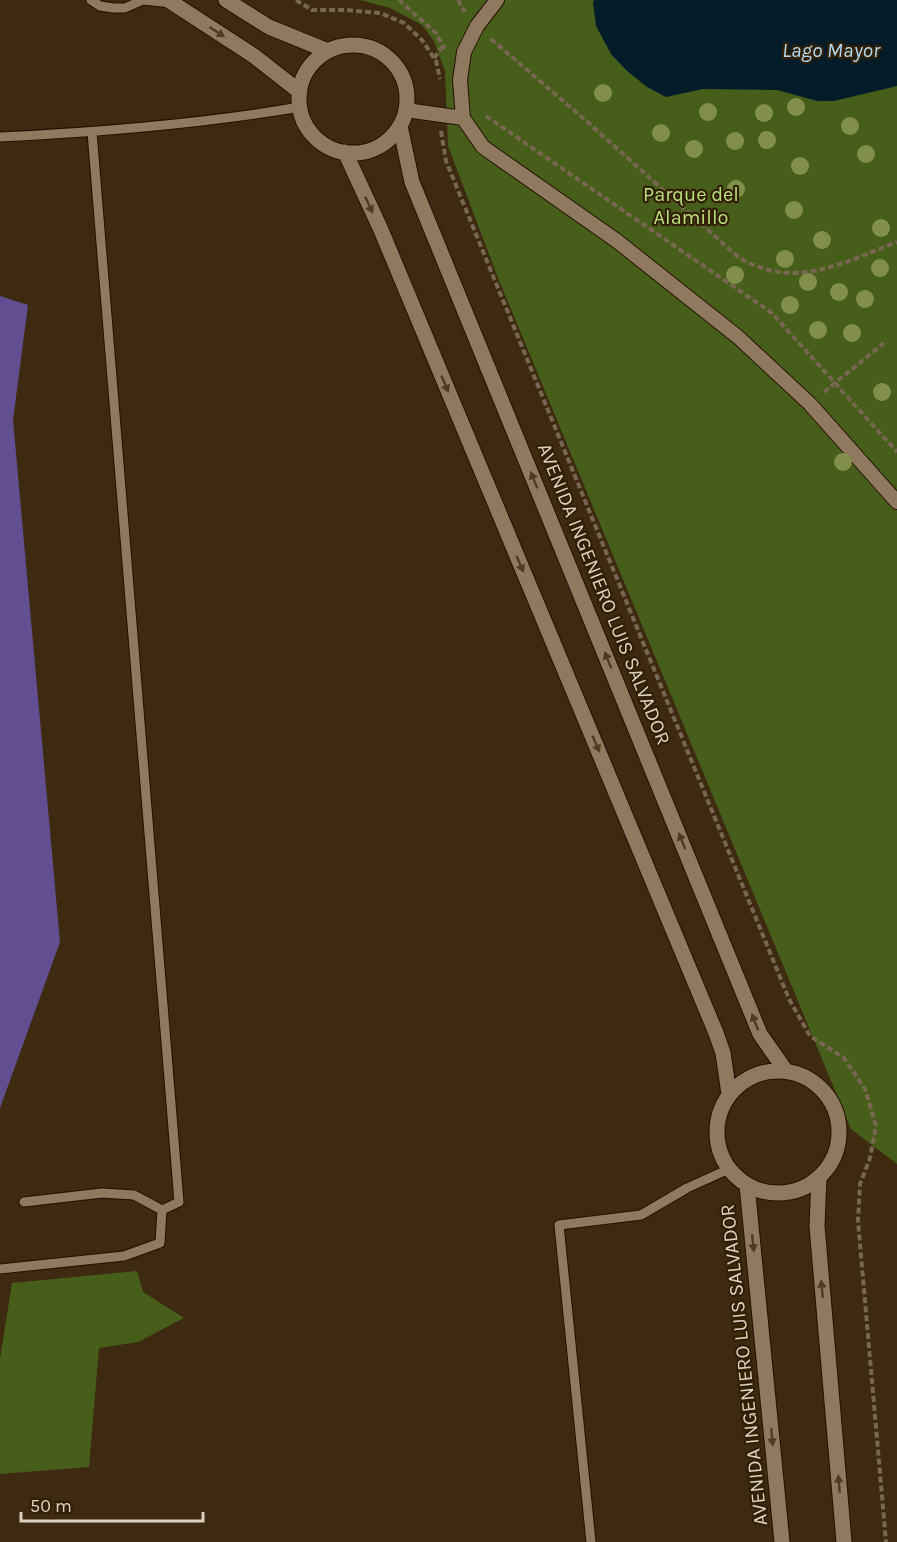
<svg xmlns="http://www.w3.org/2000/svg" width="897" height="1542" viewBox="0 0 897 1542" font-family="Karla,sans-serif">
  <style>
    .green { fill: #475e1b }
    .water { fill: #031c2a }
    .building { fill: #624f91 }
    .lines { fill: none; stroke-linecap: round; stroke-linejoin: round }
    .service-casing { stroke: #231200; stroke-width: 11 }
    .pedestrian-casing { stroke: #231200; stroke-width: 16 }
    .tertiary-casing { stroke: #231200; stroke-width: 17 }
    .path { stroke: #776751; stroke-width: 4; stroke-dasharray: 6 3; stroke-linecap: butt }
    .service { stroke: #907a5f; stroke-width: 9 }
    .pedestrian { stroke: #907a5f; stroke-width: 14 }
    .tertiary { stroke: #907a5f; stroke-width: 15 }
    .tree { fill: #828f4b }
    .oneway { fill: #4e3b21 }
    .labels { text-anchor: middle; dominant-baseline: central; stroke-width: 4.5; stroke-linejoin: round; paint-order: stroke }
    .park-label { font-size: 20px; fill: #bae27c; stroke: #322006 }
    .street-label { font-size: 20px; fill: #ddd1c3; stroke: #322006 }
    .water-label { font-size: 21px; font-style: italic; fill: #b1d8f1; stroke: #322006 }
  </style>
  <rect width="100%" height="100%" fill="#3d2a10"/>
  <path class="green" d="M360 0H897V1164L851 1129 498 278 448 146 445 71 434 41 422 25 390 8Z
    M137 1271 143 1292 184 1318 138 1342 99 1348 89 1467 0 1474V1359L12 1283Z"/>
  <path class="water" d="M594 0H897V86L834 101H817L777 90 703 89 666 97 647 87 626 70 611 54 596 26 593 3Z"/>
  <path class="building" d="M0 296 28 305 13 420 60 942 0 1108Z"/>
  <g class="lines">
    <defs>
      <path id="service" d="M91 0 100 6 113 8H125L143 0 172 3
        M92 132 179 1202 162 1210
        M0 137C101 132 201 124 300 107
        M0 1269 124 1256 160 1243 162 1210 134 1195 102 1193 24 1202
        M591 1542 559 1225 641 1215 687 1188 729 1169"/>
      <path id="pedestrian" d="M497 0 477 26 464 52 460 80 463 118 483 147 617 241 738 337 810 404 897 502
        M406 110 463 118"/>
      <path id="tertiary" d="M168 0 254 56 300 92
        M226 0 269 27 328 51
        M299 99a54 54 0 1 1 108 0a54 54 0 1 1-108 0Z
        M400 126 412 182 760 1034 786 1071
        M345 152 381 230 716 1033 723 1053 729 1094
        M717 1132a61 61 0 1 1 122 0a61 61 0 1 1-122 0Z
        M819 1177 817 1226 844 1542
        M747 1185 782 1542"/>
    </defs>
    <use href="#service" class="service-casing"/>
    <use href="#pedestrian" class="pedestrian-casing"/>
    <use href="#tertiary" class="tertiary-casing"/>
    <path class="path" d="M296 0 312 10H346L380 13 404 23 422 40 436 61 440 79
      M399 0 436 33 445 49
      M458 0 465 12
      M491 39 583 118 738 257C794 291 842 263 897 242
      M434 58 443 46
      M486 116 772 313 897 452
      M441 131 446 161 789 999 810 1036 844 1058 865 1089 876 1126 870 1158 860 1184 858 1221 886 1542
      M824 392 884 343"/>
    <use href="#service" class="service"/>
    <use href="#pedestrian" class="pedestrian"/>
    <use href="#tertiary" class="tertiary"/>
  </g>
  <g class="tree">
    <circle cx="603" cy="93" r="9"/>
    <circle cx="796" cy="107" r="9"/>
    <circle cx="708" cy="112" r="9"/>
    <circle cx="764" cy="113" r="9"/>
    <circle cx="850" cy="126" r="9"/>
    <circle cx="661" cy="133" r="9"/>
    <circle cx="767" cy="140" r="9"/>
    <circle cx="735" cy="141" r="9"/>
    <circle cx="694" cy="149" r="9"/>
    <circle cx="866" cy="154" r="9"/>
    <circle cx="800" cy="166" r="9"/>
    <circle cx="736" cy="189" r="9"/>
    <circle cx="794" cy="210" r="9"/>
    <circle cx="881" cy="228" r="9"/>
    <circle cx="822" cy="240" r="9"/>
    <circle cx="785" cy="259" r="9"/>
    <circle cx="880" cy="268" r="9"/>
    <circle cx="735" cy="275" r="9"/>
    <circle cx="808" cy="282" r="9"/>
    <circle cx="839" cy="292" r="9"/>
    <circle cx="865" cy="299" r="9"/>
    <circle cx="790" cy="305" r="9"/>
    <circle cx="818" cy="330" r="9"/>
    <circle cx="852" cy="333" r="9"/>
    <circle cx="882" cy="392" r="9"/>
    <circle cx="843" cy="462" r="9"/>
  </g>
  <defs><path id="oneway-solid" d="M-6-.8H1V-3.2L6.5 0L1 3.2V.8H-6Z" transform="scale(1.5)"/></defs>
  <g class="oneway">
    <use href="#oneway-solid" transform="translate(217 32) rotate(33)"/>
    <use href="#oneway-solid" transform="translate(369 205) rotate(65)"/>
    <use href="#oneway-solid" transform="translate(445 384) rotate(67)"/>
    <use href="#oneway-solid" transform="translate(534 480) rotate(-112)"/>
    <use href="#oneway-solid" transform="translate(520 564) rotate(67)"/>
    <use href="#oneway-solid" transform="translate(608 660) rotate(-112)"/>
    <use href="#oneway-solid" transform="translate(596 744) rotate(67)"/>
    <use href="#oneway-solid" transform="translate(682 841) rotate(-112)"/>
    <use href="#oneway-solid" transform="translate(755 1022) rotate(-111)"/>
    <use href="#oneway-solid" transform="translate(753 1243) rotate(84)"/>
    <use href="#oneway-solid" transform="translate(822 1289) rotate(-95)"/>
    <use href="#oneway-solid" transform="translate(772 1437) rotate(85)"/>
    <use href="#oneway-solid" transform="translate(839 1484) rotate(-95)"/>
  </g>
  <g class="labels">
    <g class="park-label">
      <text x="691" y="194">Parque del<tspan x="691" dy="23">Alamillo</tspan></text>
    </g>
    <g class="street-label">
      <text transform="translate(604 594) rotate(68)">AVENIDA INGENIERO LUIS SALVADOR</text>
      <text transform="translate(744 1365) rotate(-96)">AVENIDA INGENIERO LUIS SALVADOR</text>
    </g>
    <g class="water-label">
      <text x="831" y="50">Lago Mayor</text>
    </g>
  </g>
  <path d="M21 1512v9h182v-9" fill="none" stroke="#ddd1c3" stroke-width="3"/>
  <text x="30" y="1512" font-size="18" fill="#ddd1c3" stroke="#322006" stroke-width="4.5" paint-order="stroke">50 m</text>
</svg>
